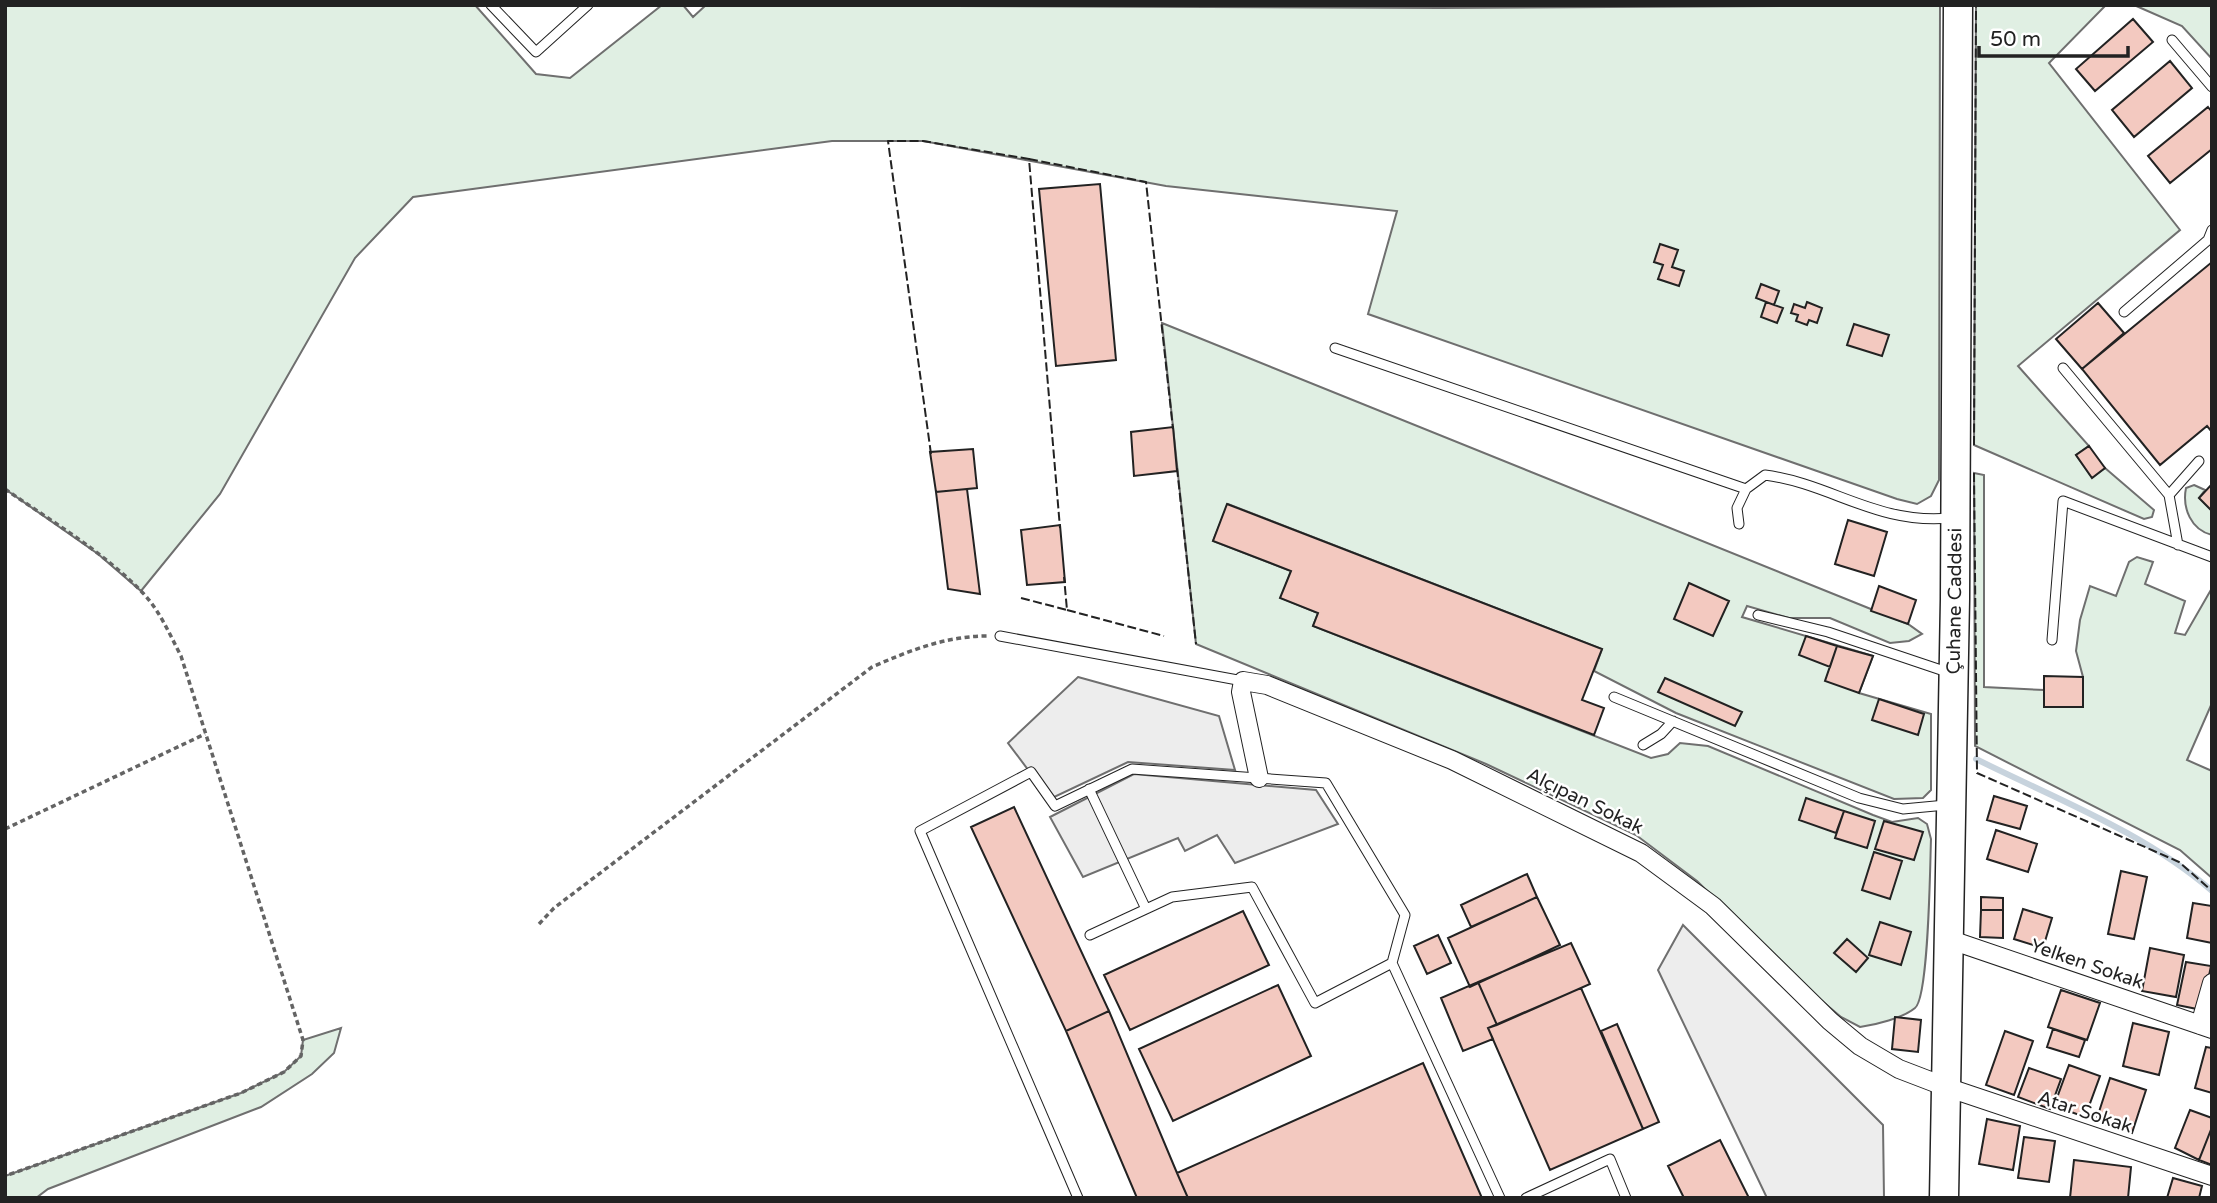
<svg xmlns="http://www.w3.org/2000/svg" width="2217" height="1203" viewBox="0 0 2217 1203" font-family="'Varela Round',sans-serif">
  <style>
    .green { fill: #e0efe3; stroke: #6f6f6f; stroke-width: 2 }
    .parking { fill: #ededed; stroke: #6f6f6f; stroke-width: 2 }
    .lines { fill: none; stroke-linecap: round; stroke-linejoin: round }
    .stream { stroke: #c7d3dd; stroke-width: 6 }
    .building { fill: #f3c9c0; stroke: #222; stroke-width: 2 }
    .service-casing { stroke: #222; stroke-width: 11 }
    .minor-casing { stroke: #222; stroke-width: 20 }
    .primary-casing { stroke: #222; stroke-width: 31 }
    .path { stroke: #646464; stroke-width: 3.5; stroke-dasharray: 5 3.5; stroke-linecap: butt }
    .service { stroke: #fff; stroke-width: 9 }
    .minor { stroke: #fff; stroke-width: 18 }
    .primary { stroke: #fff; stroke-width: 28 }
    .fence { stroke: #222; stroke-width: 2; stroke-dasharray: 9 3.5; stroke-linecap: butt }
    .labels { text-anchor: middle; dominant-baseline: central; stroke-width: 5; stroke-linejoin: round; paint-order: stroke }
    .street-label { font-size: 19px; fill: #222; stroke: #fff }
  </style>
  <rect width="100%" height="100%" fill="#fff"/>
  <path class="green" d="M5 5H475L536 74 570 78 662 5H683L693 17 706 5 1440 8 1940 5 1939 480 1931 496 1917 504 1897 499 1368 314 1397 211 1166 186 923 141H832L413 197 355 258 220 494 141 591 98 554 5 489Z
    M1976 5H2106L2049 63 2180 230 2018 366 2089 446 2076 455 2092 477 2105 468 2154 510 2152 517 2144 519 1974 445Z
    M2134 5H2212V59L2182 26Z
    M1162 323 1908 624 1922 634 1909 641 1890 643 1830 618H1789L1747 606 1742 617 1873 656 1859 693 1931 714V790L1923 798 1894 799 1676 713 1594 671 1602 649 1228 504 1213 541 1291 571 1281 598 1318 613 1313 626 1651 758 1668 754 1680 743 1708 746 1873 815 1892 822 1918 818 1927 824 1931 839C1930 864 1929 997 1915 1008 1903 1018 1875 1025 1860 1027L1841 1017 1809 990 1697 881 1636 835 1486 764 1196 644Z
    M1974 473 1984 475V687L2044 690V707H2083V677L2076 651 2080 620 2090 586 2116 596 2129 562 2137 557 2153 562 2145 584 2185 601 2175 633 2185 635 2212 588V703L2187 760 2212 771V878L2180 850 1975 746Z
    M2194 485 2205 490 2199 498 2212 511V535C2191 530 2182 508 2186 488Z
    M341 1028 334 1053 312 1074 261 1107 48 1189 36 1198H5V1176L241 1093 284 1072 301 1056 303 1040Z"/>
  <path class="parking" d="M1078 677 1219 716 1235 770 1128 762 1050 799 1008 743Z
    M1134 774 1316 790 1338 824 1235 863 1217 835 1185 851 1178 838 1083 877 1050 817Z
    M1683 925 1883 1125 1884 1198H1767L1658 970Z"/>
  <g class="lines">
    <path class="stream" d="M1976 759C2056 799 2144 832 2212 891"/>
  </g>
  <path class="building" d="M2133 19 2153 42 2095 91 2076 69Z
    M2170 61 2192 88 2134 137 2112 110Z
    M2208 107 2212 112V149L2170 183 2148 156Z
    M1100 184 1116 360 1056 366 1039 189Z
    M1660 244 1678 250 1672 267 1684 271 1679 286 1658 279 1663 265 1654 262Z
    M2212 262V432L2207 426 2160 465 2082 369Z
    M1761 284 1779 291 1774 305 1756 298Z
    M1766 302 1783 308 1777 323 1761 317Z
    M1807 302 1822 308 1817 323 1809 320 1807 325 1796 321 1798 315 1791 313 1794 304 1805 308Z
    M2098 303 2124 333 2082 369 2056 339Z
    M1854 324 1889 335 1882 356 1847 345Z
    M1173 427 1177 471 1134 476 1131 432Z
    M2089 446 2105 468 2092 478 2076 455Z
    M973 449 977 488 936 492 930 452Z
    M2212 484V511L2199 498Z
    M967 489 980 594 948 589 936 492Z
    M1227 504 1602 649 1582 700 1604 708 1594 735 1313 626 1318 613 1280 598 1291 571 1213 541Z
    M1848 520 1887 532 1874 576 1835 564Z
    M1060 525 1065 582 1027 585 1021 530Z
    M1689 583 1729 601 1713 636 1674 619Z
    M1879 586 1916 600 1908 624 1871 611Z
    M1806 636 1837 646 1830 667 1799 655Z
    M1837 646 1873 656 1859 693 1825 681Z
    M2044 676 2083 677V707H2044Z
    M1665 678 1742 712 1735 726 1658 692Z
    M1879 699 1924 714 1918 735 1872 720Z
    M1994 796 2027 806 2020 829 1987 820Z
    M1806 798 1844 811 1836 833 1799 820Z
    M1014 807 1109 1011 1066 1031 971 827Z
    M1844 811 1875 821 1867 848 1835 838Z
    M1884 821 1923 832 1914 860 1875 849Z
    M1996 830 2037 844 2028 872 1987 859Z
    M1874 852 1902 861 1890 899 1862 890Z
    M2121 871 2147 877 2134 939 2108 934Z
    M1527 874 1537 897 1471 927 1461 905Z
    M1537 897 1560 945 1470 987 1448 938Z
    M1981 897 2003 898V910H1981Z
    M2193 903 2212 906V943L2187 938Z
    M2023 909 2052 918 2043 948 2014 939Z
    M1981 910H2003V938L1980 937Z
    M1243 911 1269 965 1130 1030 1104 975Z
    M1880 922 1911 932 1901 965 1869 955Z
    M1438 935 1451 963 1427 974 1414 946Z
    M1847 939 1868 958 1856 972 1834 953Z
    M1571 943 1590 984 1497 1025 1478 982Z
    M2150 948 2184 955 2176 997 2142 991Z
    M2186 962 2211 966 2202 1010 2177 1005Z
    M1478 982 1497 1025 1488 1028 1493 1039 1463 1051 1441 998Z
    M1278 985 1311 1056 1173 1121 1139 1049Z
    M1581 988 1643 1129 1550 1170 1488 1028Z
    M2061 990 2100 1003 2087 1040 2048 1027Z
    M1109 1011 1177 1173 1188 1198H1137L1066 1031Z
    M1895 1017 1921 1020 1918 1052 1892 1049Z
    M2133 1023 2169 1032 2159 1075 2123 1066Z
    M1617 1024 1659 1122 1643 1129 1601 1031Z
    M2053 1029 2085 1040 2079 1057 2047 1047Z
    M2005 1031 2033 1041 2014 1095 1986 1085Z
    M2206 1047 2212 1048V1093L2195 1088Z
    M1423 1063 1482 1198H1188L1177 1173Z
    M2069 1065 2100 1076 2085 1117 2054 1106Z
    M2029 1068 2061 1079 2050 1109 2018 1097Z
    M2110 1078 2146 1090 2132 1133 2096 1121Z
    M2190 1110 2212 1118V1127L2199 1160 2175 1148Z
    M1987 1119 2020 1126 2013 1170 1979 1164Z
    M2212 1127V1165L2199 1160Z
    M2024 1137 2055 1141 2049 1182 2018 1178Z
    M1720 1140 1749 1198H1684L1668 1166Z
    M2074 1160 2131 1167 2128 1198H2070Z
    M2173 1178 2202 1186 2199 1198H2167Z"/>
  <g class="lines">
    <defs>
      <path id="service" d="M491 5 536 52 588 5
        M2172 40 2212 87
        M2124 312 2208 240 2212 230
        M1335 348 1746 489 1765 475C1832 484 1877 525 1950 518
        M2063 368 2169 495
        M1739 524 1737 508 1746 489
        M2178 545 2169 495 2199 461
        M1758 615 1828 632 1950 673
        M1000 636 1243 681
        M2052 640 2063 501 2212 557
        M1614 697 1859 798 1903 809 1946 805
        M1643 745 1661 734 1673 721
        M1089 789 1146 909
        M1090 935 1172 897 1252 887 1315 1003 1392 963 1500 1198
        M1078 1198 920 831 1031 772 1055 806 1132 769 1326 783 1405 915 1392 963
        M1526 1198 1610 1159 1626 1198"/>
      <path id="minor" d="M1259 778 1241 692 1243 681 1267 685 1452 760 1641 853 1713 906 1830 1021 1860 1046 1899 1069 1946 1087 2212 1176
        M1948 939 2212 1029
        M2200 1025 2212 983"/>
      <g id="primary">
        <path id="s1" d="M1944 1198 1955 599 1958 5"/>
      </g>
    </defs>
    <use href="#service" class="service-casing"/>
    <use href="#minor" class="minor-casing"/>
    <use href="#primary" class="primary-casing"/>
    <path class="path" d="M5 489C51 521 102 551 141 591 159 609 169 633 181 656L303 1040 301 1056 284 1072 241 1093 5 1176
      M5 829 205 734
      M539 924 554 908 872 667C911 650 946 636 988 636"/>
    <use href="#service" class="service"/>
    <use href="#minor" class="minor"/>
    <use href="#primary" class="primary"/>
    <path class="fence" d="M1029 159 1146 182 1173 429
      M1974 445 1976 5
      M931 454 888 141H923L1029 159 1060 528
      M1177 468 1196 644
      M1974 473 1977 773 2179 862 2212 891
      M1021 598 1067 610 1064 577
      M1067 610 1164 636"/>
  </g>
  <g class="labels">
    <g class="street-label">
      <text stroke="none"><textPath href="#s1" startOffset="597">Çuhane Caddesi</textPath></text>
      <text transform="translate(1585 801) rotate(26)">Alçıpan Sokak</text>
      <text transform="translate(2087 964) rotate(19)">Yelken Sokak</text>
      <text transform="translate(2085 1112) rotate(18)">Atar Sokak</text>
    </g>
  </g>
  <rect width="2217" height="1203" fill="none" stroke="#222222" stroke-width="14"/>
  <path d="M1979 46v10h149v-10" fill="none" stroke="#222222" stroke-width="3.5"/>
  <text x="1990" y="46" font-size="21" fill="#222222" stroke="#ffffff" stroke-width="5" paint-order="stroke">50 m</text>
</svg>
